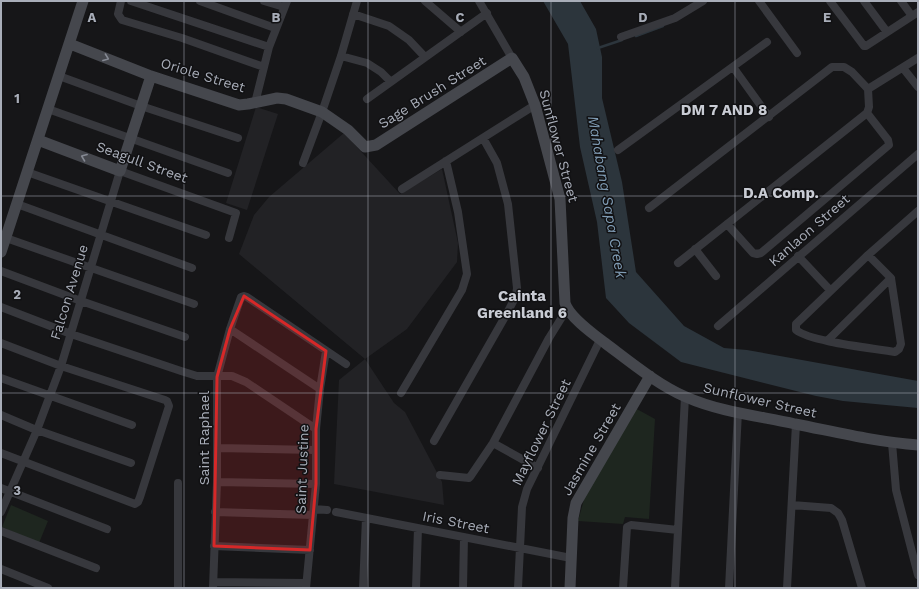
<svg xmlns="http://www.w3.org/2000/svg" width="919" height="589" viewBox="0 0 919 589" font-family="'Work Sans',sans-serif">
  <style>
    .built { fill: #222225 }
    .green { fill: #1e261f }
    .water { fill: #2c353c }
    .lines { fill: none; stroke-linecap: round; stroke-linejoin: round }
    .stream { stroke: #2c353c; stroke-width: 2.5 }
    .street { stroke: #37383d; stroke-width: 8 }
    .secondary { stroke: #45474d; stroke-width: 11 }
    .oneway { stroke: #858993 }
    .marked { fill: #d62828; fill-opacity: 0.2; stroke: #d62828; stroke-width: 3; stroke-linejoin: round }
    .grid { fill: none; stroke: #a8adb8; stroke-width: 1; stroke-opacity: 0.55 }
    .labels { text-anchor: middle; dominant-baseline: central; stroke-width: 3; stroke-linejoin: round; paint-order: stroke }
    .street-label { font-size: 14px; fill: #a8adb8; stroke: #111113 }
    .neighbourhood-label { font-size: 15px; font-weight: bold; fill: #c9ccd4; stroke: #111113 }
    .water-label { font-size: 15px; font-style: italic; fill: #7f9bb3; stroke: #111113 }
    .grid-label { font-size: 13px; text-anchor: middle; font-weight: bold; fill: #a8adb8; stroke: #111113; stroke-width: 3; stroke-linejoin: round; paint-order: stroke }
  </style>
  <rect width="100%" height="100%" fill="#161618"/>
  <path class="built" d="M256 107 278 114 247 210 226 203Z
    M344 133 400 194 442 169 458 243 457 262 407 329 365 359 394 403 405 412 442 482 444 505 334 484 339 380 365 359 239 254 254 215 269 197Z"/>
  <path class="green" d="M635 408 655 419 649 519 625 517 623 524 578 521 585 496Z
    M11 505 48 521 39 543 2 527Z"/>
  <path class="water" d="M543 1H580L596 29 602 57V98L622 182 636 272 684 326 724 348 747 350 918 381V408L843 401 816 396 681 362 629 323 606 298 597 222 580 147 568 44Z"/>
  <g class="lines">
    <path class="stream" d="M636 36 663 26
      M598 48 622 40"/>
    <path class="street" d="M121 1 118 14 122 20 182 38 264 67
      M131 1 269 47
      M200 1 275 28
      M264 1 284 7
      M425 1 461 32
      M479 1 512 58
      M759 1 797 53
      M830 1 864 46H866L918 12
      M864 1 887 32
      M901 1 912 16
      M353 14 389 26 409 40 425 57
      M621 37 675 18 703 1
      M341 56 367 63 381 72 391 82
      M733 67 769 117
      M903 68 918 87
      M59 76 141 106 238 138
      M868 89 918 58
      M367 99 487 13
      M255 103 269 47 287 1
      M48 109 228 173
      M618 150 767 42
      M303 163 322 112 341 56 357 1
      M27 172 206 235
      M402 189 535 105
      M17 204 192 268
      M649 208 832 67H844L852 72 868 89 869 107 867 113 678 263
      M727 224 753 253 757 254 761 253 889 145 888 140 867 113
      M6 238 194 304
      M695 249 716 276
      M868 255 891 278 901 344 899 349 895 352C873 348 811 342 796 330V324L868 255 918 211
      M798 256 830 290
      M1 271 81 301 185 337
      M1 307 71 334 181 371 197 376H232L246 382 316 429
      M718 326 918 154
      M230 329 320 389
      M828 340 891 278
      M1 343 61 366 165 400 167 401 169 406 140 497 138 502 135 504 1 453
      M1 378 132 425
      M401 393 462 290 467 274 458 212 446 161
      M1 415 34 429 131 463
      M434 441 506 315 516 296 517 288 508 204 497 163 483 138
      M493 443 538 468
      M892 443 896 490 918 575
      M217 448 315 450
      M440 475 469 478 470 477 493 443 549 338 567 309
      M217 482 316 484
      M178 483V588
      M1 488 107 529
      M792 505 831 508 838 513 842 520 862 588
      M314 509 327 510
      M1 512 37 430 61 366 120 171 236 213 229 238
      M215 512 313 515
      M336 512 571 558
      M1 531 96 568
      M214 546 310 550
      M1 569 48 588
      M214 582 306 583
      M213 588 217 482V377L230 329 241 297 244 296 247 297 346 364
      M306 588 316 484V429L320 389 326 351
      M363 588 366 518
      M416 588 418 528
      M463 588 464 537
      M518 588 522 507 527 489 600 340
      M623 588 627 527 631 525 678 530
      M675 588 685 397
      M729 588 738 412
      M787 588 796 424"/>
    <path class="secondary" d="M70 44 151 76 239 105 248 104 277 98 286 99 322 112 348 130 365 147 376 145 512 58 524 77 535 105 560 199 565 303C569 317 593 334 605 343 629 361 658 385 686 397 720 412 759 416 795 424 836 432 876 442 918 445
      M38 140 120 171 151 76
      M1 252 83 1
      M570 588 573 518 576 503 650 376"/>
  </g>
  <defs><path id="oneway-chevron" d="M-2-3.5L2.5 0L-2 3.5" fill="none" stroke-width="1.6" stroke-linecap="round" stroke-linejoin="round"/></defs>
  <g class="oneway">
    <use href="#oneway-chevron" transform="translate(106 58) rotate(21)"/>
    <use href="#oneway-chevron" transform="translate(84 157) rotate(-159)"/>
  </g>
  <path class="marked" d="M244 296 326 351 316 429V484L310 550 214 546 217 377 230 329Z"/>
  <path class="grid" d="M184 1V588M368 1V588M551 1V588M735 1V588M1 196H918M1 393H918"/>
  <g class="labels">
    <g class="street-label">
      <text transform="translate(203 75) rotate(17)">Oriole Street</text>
      <text transform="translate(432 92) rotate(-32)">Sage Brush Street</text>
      <text transform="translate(559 146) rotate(75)">Sunflower Street</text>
      <text transform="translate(142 162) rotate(20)">Seagull Street</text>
      <text transform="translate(809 230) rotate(-41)">Kanlaon Street</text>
      <text transform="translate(69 292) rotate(-73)">Falcon Avenue</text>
      <text transform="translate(760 400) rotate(13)">Sunflower Street</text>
      <text transform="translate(541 432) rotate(-64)">Mayflower Street</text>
      <text transform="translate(204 438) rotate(-90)">Saint Raphael</text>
      <text transform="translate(591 449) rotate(-60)">Jasmine Street</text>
      <text transform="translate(302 469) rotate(-88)">Saint Justine</text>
      <text transform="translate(456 522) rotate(11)">Iris Street</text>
    </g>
    <g class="neighbourhood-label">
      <text x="724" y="110">DM 7 AND 8</text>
      <text x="781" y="193">D.A Comp.</text>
      <text x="522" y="296">Cainta<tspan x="522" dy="17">Greenland 6</tspan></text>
    </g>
    <g class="water-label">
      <text transform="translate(607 197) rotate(80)">Mahabang Sapa Creek</text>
    </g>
  </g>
  <g class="grid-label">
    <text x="92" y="22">A</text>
    <text x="276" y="22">B</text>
    <text x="460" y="22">C</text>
    <text x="643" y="22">D</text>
    <text x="827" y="22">E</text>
    <text x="17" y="103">1</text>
    <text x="17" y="299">2</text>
    <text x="17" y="495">3</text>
  </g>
  <rect width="919" height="589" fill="none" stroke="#a8adb8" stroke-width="4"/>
</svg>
